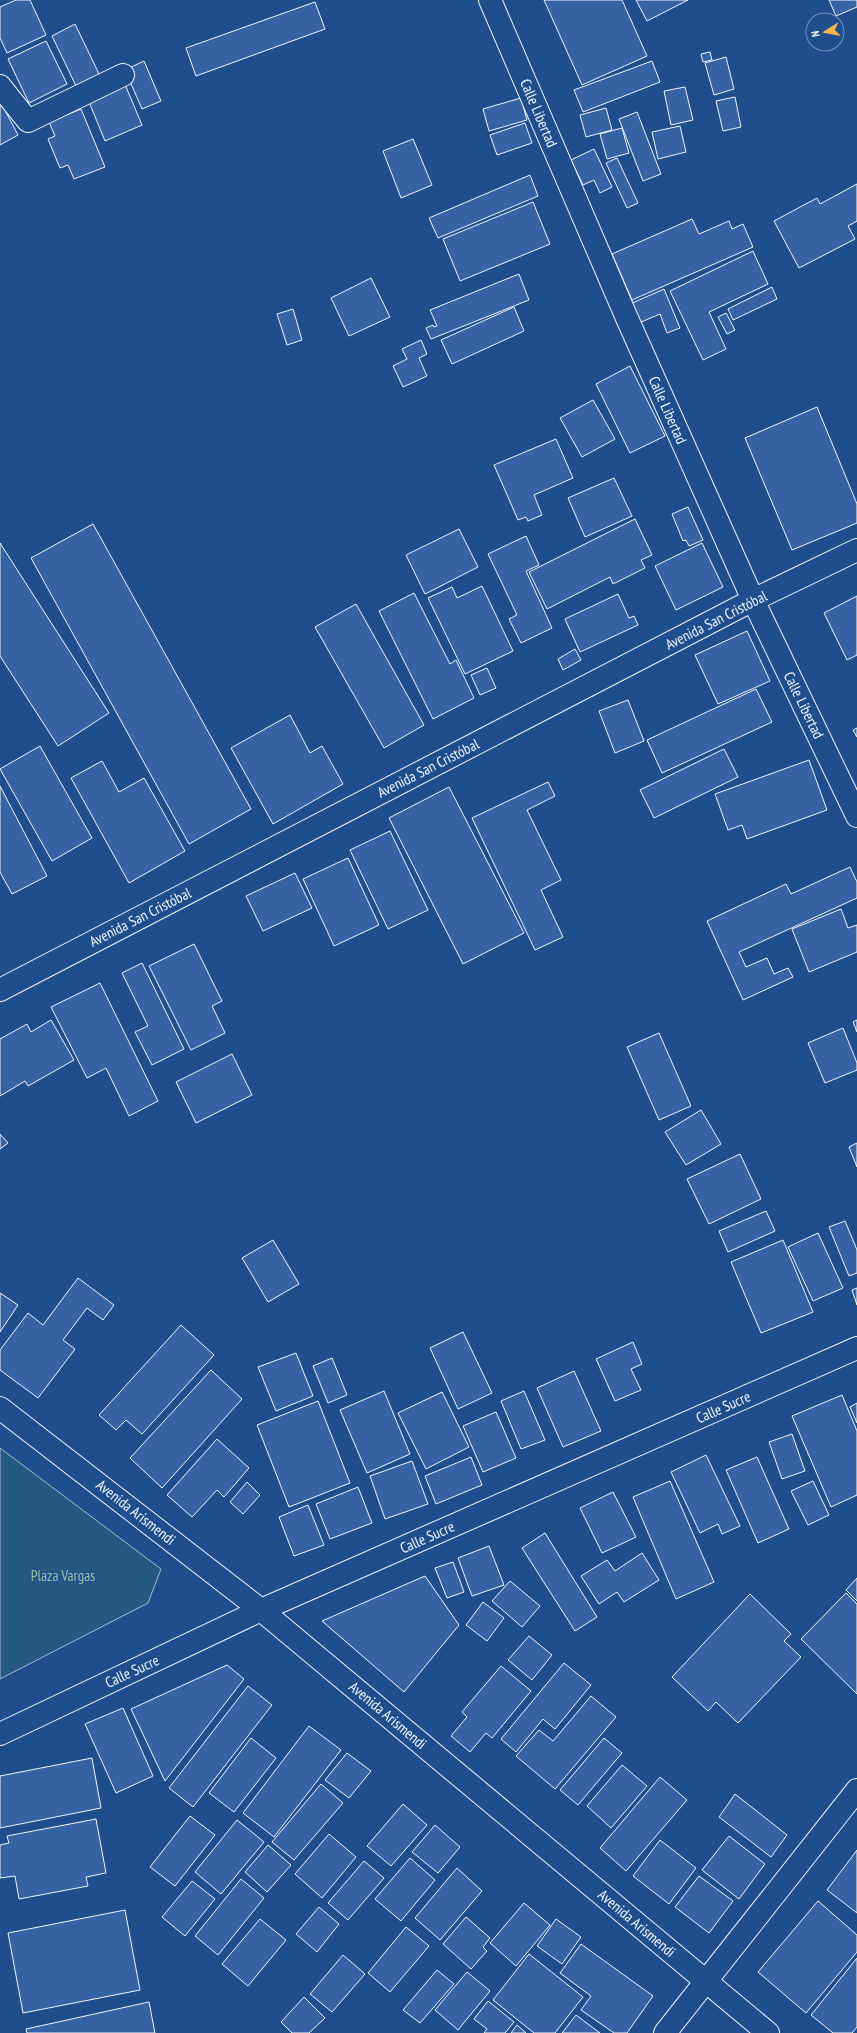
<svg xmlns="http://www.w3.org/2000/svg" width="857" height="2033" viewBox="0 0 857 2033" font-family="'PT Sans Narrow',sans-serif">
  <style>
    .green { fill: #245a82; stroke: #a8bbd7 }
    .building { fill: #3563a3; stroke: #f2f6ff }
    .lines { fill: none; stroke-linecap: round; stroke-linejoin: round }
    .minor-casing { stroke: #f2f6ff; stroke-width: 24 }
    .minor { stroke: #1f4e8c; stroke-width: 22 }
    .labels { text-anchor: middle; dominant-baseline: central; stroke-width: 3; stroke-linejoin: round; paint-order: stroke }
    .street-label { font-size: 15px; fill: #f2f6ff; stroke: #1f4e8c }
    .park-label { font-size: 15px; fill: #97c8a6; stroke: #1f4e8c }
  </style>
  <rect width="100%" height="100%" fill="#1f4e8c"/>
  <path class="green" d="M0 1448 161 1569 148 1603 0 1679Z"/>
  <path class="building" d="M16 0H30L46 35 7 53 0 38V7Z
    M544 0H622L647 56 582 85Z
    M636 0H688L647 21Z
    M829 0H857V7L836 16Z
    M315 2 325 29 196 76 186 48Z
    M75 24 101 78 78 90 52 36Z
    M46 41 67 84 29 103 8 59Z
    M710 52 712 60 703 62 701 54Z
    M726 57 734 89 714 95 705 63Z
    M144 61 161 101 142 109 125 70Z
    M652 61 660 82 583 112 574 90Z
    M124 82 142 125 105 141 87 97Z
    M685 87 693 120 671 125 664 91Z
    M735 97 741 127 723 131 716 101Z
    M521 98 527 120 489 131 483 109Z
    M0 101 18 135 0 145Z
    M606 108 612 130 586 137 580 115Z
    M81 109 105 167 74 179 68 165 60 168 48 139 55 136 49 122Z
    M637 112 661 174 643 181 619 119Z
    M525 123 532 143 497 155 490 135Z
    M680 126 686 152 658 159 652 132Z
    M622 128 629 153 607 159 600 134Z
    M413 139 432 185 401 198 383 151Z
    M594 149 612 187 600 193 594 180 583 185 571 160Z
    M617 158 638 203 627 208 606 163Z
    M530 175 538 196 438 238 429 218Z
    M857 184V221L848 226 855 239 799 268 774 221 817 198 820 204Z
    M533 202 550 244 460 281 443 239Z
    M692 219 699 234 729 221 732 229 743 224 753 247 632 300 612 254Z
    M753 251 768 284 709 312 726 349 703 360 670 291Z
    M519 274 529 300 431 339 426 328 433 325 434 327 437 326 430 310Z
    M371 278 390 317 349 336 331 298Z
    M772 287 777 299 733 320 728 309Z
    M664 289 680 328 667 333 660 314 639 323 630 304Z
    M514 307 524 331 452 364 441 340Z
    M293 309 302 340 287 345 277 314Z
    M726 313 735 330 727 334 718 317Z
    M421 340 427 354 419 358 427 376 403 387 393 366 407 359 402 349Z
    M630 366 665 436 630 453 596 384Z
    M593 400 615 439 582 457 560 418Z
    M817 407 857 504V523L792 550 745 438Z
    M556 439 573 478 534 495 542 515 528 521 526 517 518 520 494 465Z
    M614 478 632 516 585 537 568 498Z
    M688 507 703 540 689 546 686 540 683 541 672 514Z
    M635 519 652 555 641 560 645 568 613 584 610 577 547 609 529 572Z
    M93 524 251 809 189 844 31 558Z
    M459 529 478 567 425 594 406 555Z
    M526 536 539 565 526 571 552 628 521 643 509 619 517 615 488 554Z
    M0 543 109 713 58 746 0 656Z
    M702 543 723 587 676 610 655 566Z
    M482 586 513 651 465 674 428 598 452 587 457 598Z
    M414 593 450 664 456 660 474 698 433 719 379 611Z
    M618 594 629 618 634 616 638 625 580 652 565 619Z
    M857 596V655L847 660 824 613Z
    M356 604 424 725 384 748 315 627Z
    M747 631 770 681 718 704 695 655Z
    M575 649 581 660 563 670 558 659Z
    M487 668 496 688 480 695 471 675Z
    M756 689 772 722 662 773 647 740Z
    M628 700 644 741 615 753 599 711Z
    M290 715 310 753 322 746 343 784 273 824 231 748Z
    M857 728V737L853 730Z
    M40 746 92 838 52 861 0 769Z
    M724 749 738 777 654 818 640 790Z
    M809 760 827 810 747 839 742 825 728 830 715 794Z
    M102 761 119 792 144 778 185 851 129 883 71 778Z
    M548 782 555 796 527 810 561 880 541 890 563 937 535 950 472 818Z
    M0 786 47 876 12 894 0 872Z
    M449 787 524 933 463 964 389 818Z
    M390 831 428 910 388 929 350 850Z
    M348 858 379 925 334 946 303 879Z
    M850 867 857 882V898L739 952 746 967 767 958 774 974 788 968 793 977 743 1000 707 921 786 884 791 894Z
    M295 873 312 908 263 931 246 896Z
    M841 909 848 928 857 925V952L809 972 792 929Z
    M194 944 222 1001 212 1006 225 1033 191 1050 149 966Z
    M142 963 184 1049 152 1065 135 1032 148 1026 122 973Z
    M100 983 158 1101 129 1116 106 1068 87 1078 51 1007Z
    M51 1020 74 1060 28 1086 25 1081 0 1096V1039L27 1024 31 1032Z
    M857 1020V1032L853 1022Z
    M843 1028 857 1063V1070L825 1083 808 1043Z
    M659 1033 691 1106 659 1120 627 1047Z
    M232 1054 252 1095 196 1123 176 1082Z
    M701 1110 721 1144 686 1165 665 1132Z
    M0 1134 8 1143 0 1149Z
    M857 1143V1167L849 1147Z
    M740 1154 761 1199 709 1224 687 1179Z
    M766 1211 775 1231 728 1252 719 1231Z
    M845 1221 857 1250V1273L849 1276 829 1227Z
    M818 1233 843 1288 813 1301 788 1247Z
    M273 1240 299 1284 268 1302 242 1258Z
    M783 1240 813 1312 761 1333 731 1262Z
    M78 1278 114 1305 103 1320 87 1308 63 1340 75 1349 38 1398 0 1370V1350L28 1313 43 1325Z
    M857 1288V1305L852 1290Z
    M0 1293 18 1305 0 1332Z
    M181 1325 214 1355 142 1434 126 1420 116 1430 99 1415Z
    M463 1332 492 1393 458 1409 430 1348Z
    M633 1342 642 1364 631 1369 641 1390 615 1401 596 1359Z
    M296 1353 313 1396 276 1411 258 1367Z
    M332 1358 347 1395 328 1403 313 1366Z
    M211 1370 242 1399 162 1488 130 1458Z
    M574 1371 601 1431 563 1447 537 1388Z
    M384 1391 410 1454 367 1473 340 1410Z
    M524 1391 545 1440 521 1449 501 1401Z
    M442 1392 469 1447 426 1469 398 1413Z
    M842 1395 857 1431V1495L831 1507 792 1416Z
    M318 1401 350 1483 289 1507 257 1425Z
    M857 1403V1423L850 1407Z
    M496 1412 516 1458 483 1472 463 1426Z
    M792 1434 805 1471 782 1479 769 1442Z
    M217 1439 249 1468 224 1497 217 1490 192 1517 167 1495Z
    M706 1455 740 1526 722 1534 718 1524 700 1533 671 1472Z
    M471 1457 482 1485 436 1504 425 1476Z
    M757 1457 789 1529 758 1543 726 1470Z
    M412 1461 428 1504 385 1519 370 1476Z
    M670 1481 714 1582 676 1599 633 1497Z
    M813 1481 829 1515 808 1525 791 1491Z
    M247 1482 260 1495 243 1514 230 1502Z
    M358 1487 372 1523 330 1539 316 1504Z
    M613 1492 636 1537 602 1553 580 1508Z
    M308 1505 324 1545 294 1556 279 1517Z
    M545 1533 597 1617 575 1631 522 1548Z
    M489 1546 504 1585 472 1596 458 1558Z
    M642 1553 659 1580 624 1602 617 1592 599 1604 581 1576 607 1560 615 1571Z
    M453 1562 464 1592 447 1598 435 1568Z
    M425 1576 459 1625 404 1692 322 1621Z
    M857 1578V1601L846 1590Z
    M510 1581 540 1606 522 1627 492 1601Z
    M846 1593 857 1604V1694L801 1639Z
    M750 1594 791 1634 784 1641 801 1657 738 1723 716 1702 708 1711 672 1677Z
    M483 1602 504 1618 487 1641 466 1625Z
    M529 1636 552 1655 532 1680 508 1660Z
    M564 1663 591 1685 555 1729 543 1719 516 1752 501 1739Z
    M227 1665 244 1679 165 1781 131 1709Z
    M501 1666 531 1691 492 1738 486 1733 470 1752 451 1736 467 1717 462 1712Z
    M248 1686 272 1705 193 1807 169 1788Z
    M591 1696 616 1717 555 1789 516 1756 539 1730 553 1741Z
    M123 1708 153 1776 116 1793 85 1724Z
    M309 1726 341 1750 274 1837 243 1813Z
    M251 1738 276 1758 234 1812 209 1793Z
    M604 1738 622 1753 578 1805 560 1790Z
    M347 1753 371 1771 349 1798 325 1780Z
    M92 1758 101 1808 0 1828V1776Z
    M622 1765 647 1786 611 1828 587 1806Z
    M660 1777 687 1800 626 1871 600 1848Z
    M321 1784 343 1803 294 1860 272 1842Z
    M735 1794 787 1835 771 1857 719 1817Z
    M403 1804 427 1825 391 1866 367 1846Z
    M190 1816 215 1835 175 1886 150 1867Z
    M96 1819 106 1873 86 1877 88 1886 19 1899 15 1876 0 1878V1845L9 1843 7 1836Z
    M237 1820 264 1842 221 1894 195 1872Z
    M435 1825 460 1847 438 1873 412 1852Z
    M329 1834 356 1857 322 1898 295 1874Z
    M729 1836 765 1864 739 1899 702 1870Z
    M660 1840 696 1868 669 1904 633 1876Z
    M268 1845 291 1865 267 1892 245 1872Z
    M857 1850V1913L827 1890Z
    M410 1858 435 1880 401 1921 375 1899Z
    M364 1861 384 1878 348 1920 328 1903Z
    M457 1868 482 1891 440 1940 415 1918Z
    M699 1876 733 1901 709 1933 675 1907Z
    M241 1879 264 1898 218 1955 195 1936Z
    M192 1881 215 1899 185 1936 162 1917Z
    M818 1901 857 1935V1952L806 2013 758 1972Z
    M524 1903 550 1925 516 1966 490 1943Z
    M319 1907 339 1924 317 1952 296 1934Z
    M125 1910 140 1990 23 2013 8 1933Z
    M466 1917 490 1938 483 1947 487 1951 471 1969 443 1944Z
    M260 1919 286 1940 248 1986 222 1964Z
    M556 1919 581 1937 562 1964 537 1946Z
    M406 1927 429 1946 390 1992 368 1973Z
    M581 1944 653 1996 627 2033H614L581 2010 591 1996 560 1973Z
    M529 1954 583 1997 555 2033H534L493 2000Z
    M343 1955 365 1974 332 2012 310 1994Z
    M857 1958V2027L852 2033H833L811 2015Z
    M437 1970 454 1984 420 2023 403 2010Z
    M467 1972 490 1991 458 2030 435 2010Z
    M304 1997 325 2018 309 2033H292L281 2022Z
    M488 2001 514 2022 505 2033H484L487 2029 474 2019Z
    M149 2002 155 2033H27L26 2029Z
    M576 2015 600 2033H562Z
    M517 2025 526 2033H511Z"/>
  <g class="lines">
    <defs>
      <path id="minor" d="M490 0 626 316 753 600 857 816
        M0 86 28 121 123 75
        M0 990 753 600 857 550
        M0 1408 261 1610 768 2033
        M0 1734 261 1610 857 1348
        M665 2033 857 1790"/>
    </defs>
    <use href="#minor" class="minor-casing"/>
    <use href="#minor" class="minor"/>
  </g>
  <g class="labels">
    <g class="street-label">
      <text transform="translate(539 113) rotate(67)">Calle Libertad</text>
      <text transform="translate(668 410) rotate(66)">Calle Libertad</text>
      <text transform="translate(716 620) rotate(-27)">Avenida San Cristóbal</text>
      <text transform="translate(804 705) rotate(64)">Calle Libertad</text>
      <text transform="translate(428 768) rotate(-27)">Avenida San Cristóbal</text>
      <text transform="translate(140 917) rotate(-27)">Avenida San Cristóbal</text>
      <text transform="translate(723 1407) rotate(-24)">Calle Sucre</text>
      <text transform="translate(136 1512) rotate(38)">Avenida Arismendi</text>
      <text transform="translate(427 1537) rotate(-24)">Calle Sucre</text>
      <text transform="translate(132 1671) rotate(-25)">Calle Sucre</text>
      <text transform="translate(388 1715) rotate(40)">Avenida Arismendi</text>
      <text transform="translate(637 1923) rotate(40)">Avenida Arismendi</text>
    </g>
    <g class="park-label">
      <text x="63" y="1575">Plaza Vargas</text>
    </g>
  </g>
  <g transform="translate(825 32) rotate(259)"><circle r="19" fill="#1f4e8c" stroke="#7391ba"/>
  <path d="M0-3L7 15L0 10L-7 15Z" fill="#ffb74d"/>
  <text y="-6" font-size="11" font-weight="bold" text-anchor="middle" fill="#f2f6ff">N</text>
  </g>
</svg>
